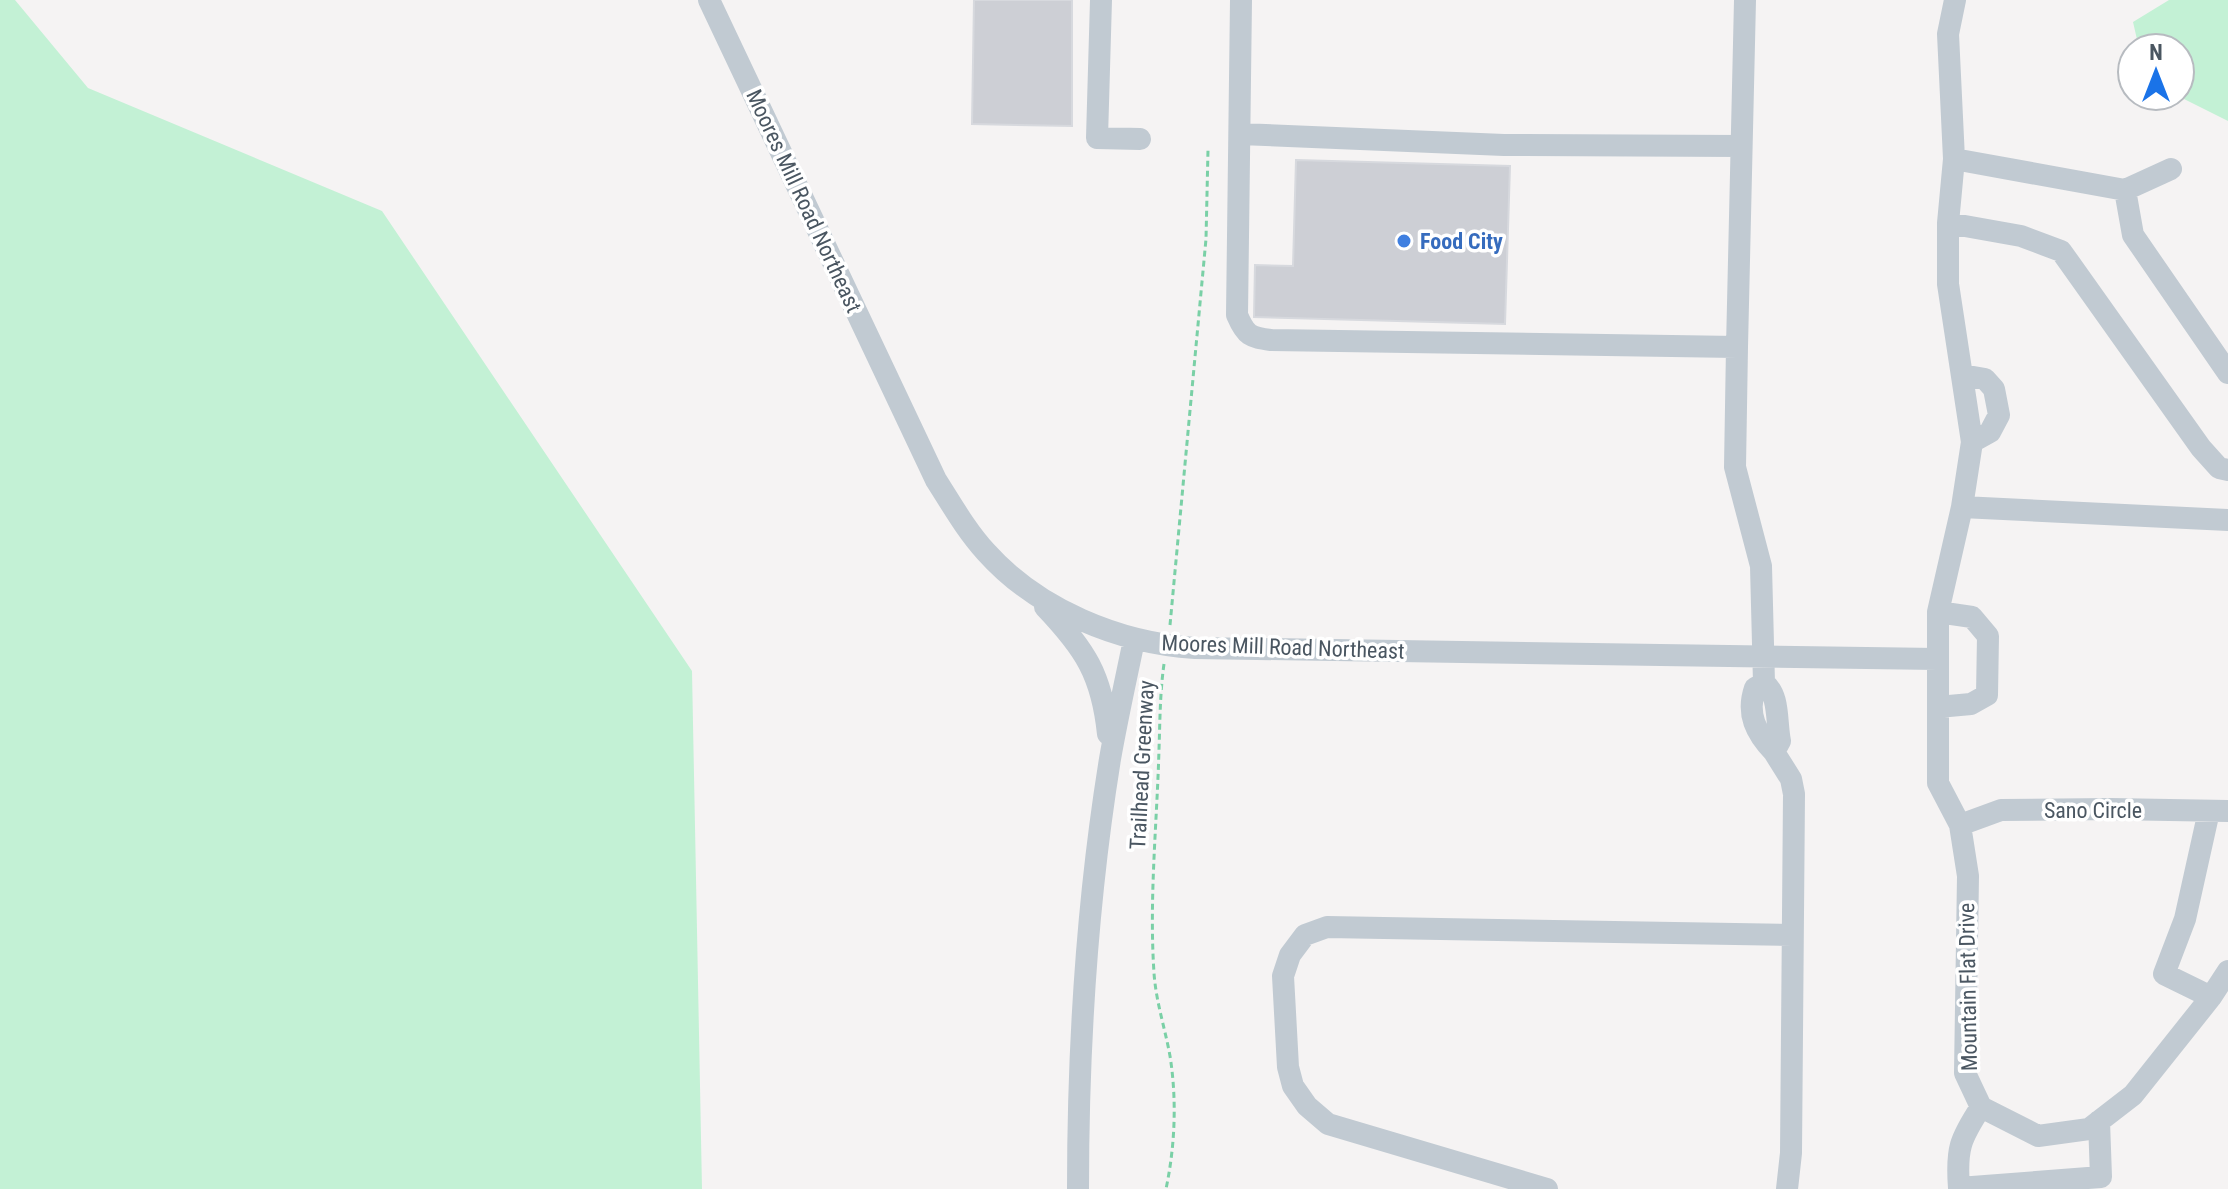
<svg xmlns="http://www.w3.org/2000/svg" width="2228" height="1189" viewBox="0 0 2228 1189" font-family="'Roboto Condensed',sans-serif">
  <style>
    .green { fill: #c3f1d5 }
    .building { fill: #cdcfd5; stroke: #d7d9de; stroke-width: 2 }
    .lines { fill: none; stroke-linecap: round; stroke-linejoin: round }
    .path { stroke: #7ad0a6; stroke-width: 3; stroke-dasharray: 6 4; stroke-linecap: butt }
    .minor { stroke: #c1cad2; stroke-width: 22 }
    .shop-dot { fill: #3f7fe0; stroke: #fff; stroke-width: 3 }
    .labels { text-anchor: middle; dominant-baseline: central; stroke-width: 7; stroke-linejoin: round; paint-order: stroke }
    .street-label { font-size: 22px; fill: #4a5661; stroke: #fff }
    .shop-label { font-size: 22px; font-weight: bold; fill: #366cbe; stroke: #fff; text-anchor: start }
  </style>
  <rect width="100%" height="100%" fill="#f5f3f3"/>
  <path class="green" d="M0 0H15L88 88 382 211 692 671 702 1189H0Z
    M2169 0H2228V121L2178 96 2180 48H2139L2133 22Z"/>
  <path class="building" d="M974 0H1072V126L972 124Z
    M1296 160 1510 166 1505 324 1254 317 1255 265 1293 266Z"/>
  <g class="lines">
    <path class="path" d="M1170 625 1206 239 1208 150
      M1164 664C1160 692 1160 720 1159 749 1157 824 1149 898 1154 973 1156 1002 1165 1028 1170 1056 1177 1100 1175 1146 1166 1189"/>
    <path class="minor" d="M709 0 936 480C952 505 966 530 986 552 1038 610 1119 643 1195 648L1937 659
      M1101 0 1097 138 1140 139
      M1241 0 1237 315C1246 336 1250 337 1271 340L1737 347 1735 467 1761 566 1764 683
      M1955 0 1948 34 1954 159 1948 223V284L1972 442 1962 507 1938 612V783L1960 825 1968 876 1965 1073 1981 1107 2038 1136 2089 1129 2133 1095 2211 997 2228 971
      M1240 134 1504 145 1741 146
      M1954 159 2125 190 2171 169
      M2125 190 2133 235 2228 373
      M1948 223 2021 236 2061 251 2201 448 2219 468 2228 470
      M1737 347 1745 0
      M1962 375 1985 379 1994 389 1999 415 1990 432 1972 442
      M1962 507 2228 520
      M1045 607C1085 649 1102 675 1108 734
      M1764 683C1780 695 1776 722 1780 741L1774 752C1756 733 1746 714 1755 688Z
      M1938 707 1971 704 1987 695 1988 636 1972 617 1938 612
      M1774 752 1791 779 1794 794 1791 1153 1787 1189
      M2209 811 2185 919 2164 974 2211 997
      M1960 825 2001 810 2111 809 2228 811
      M1981 1107C1960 1139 1956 1149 1959 1188L2101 1177 2099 1121
      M1078 1189C1078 1046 1087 901 1110 759 1117 719 1126 679 1134 640
      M1547 1189 1328 1124 1307 1106 1293 1086 1288 1067 1283 976 1290 955 1305 935 1327 927 1792 935"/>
  </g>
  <circle class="shop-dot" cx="1404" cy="241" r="8"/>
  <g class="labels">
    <g class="street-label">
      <text transform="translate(804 201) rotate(65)">Moores Mill Road Northeast</text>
      <text transform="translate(1283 647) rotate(2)">Moores Mill Road Northeast</text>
      <text transform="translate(1142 765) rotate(-87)">Trailhead Greenway</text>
      <text x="2093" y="810">Sano Circle</text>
      <text transform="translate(1968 987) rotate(-91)">Mountain Flat Drive</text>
    </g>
    <g class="shop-label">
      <text x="1420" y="241">Food City</text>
    </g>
  </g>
  <g transform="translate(2156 72)"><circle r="38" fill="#ffffff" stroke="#b7bbc0" stroke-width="2"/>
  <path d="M0-6L14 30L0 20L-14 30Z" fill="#1a73e8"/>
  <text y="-12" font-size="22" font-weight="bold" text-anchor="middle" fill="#4a5661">N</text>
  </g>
</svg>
